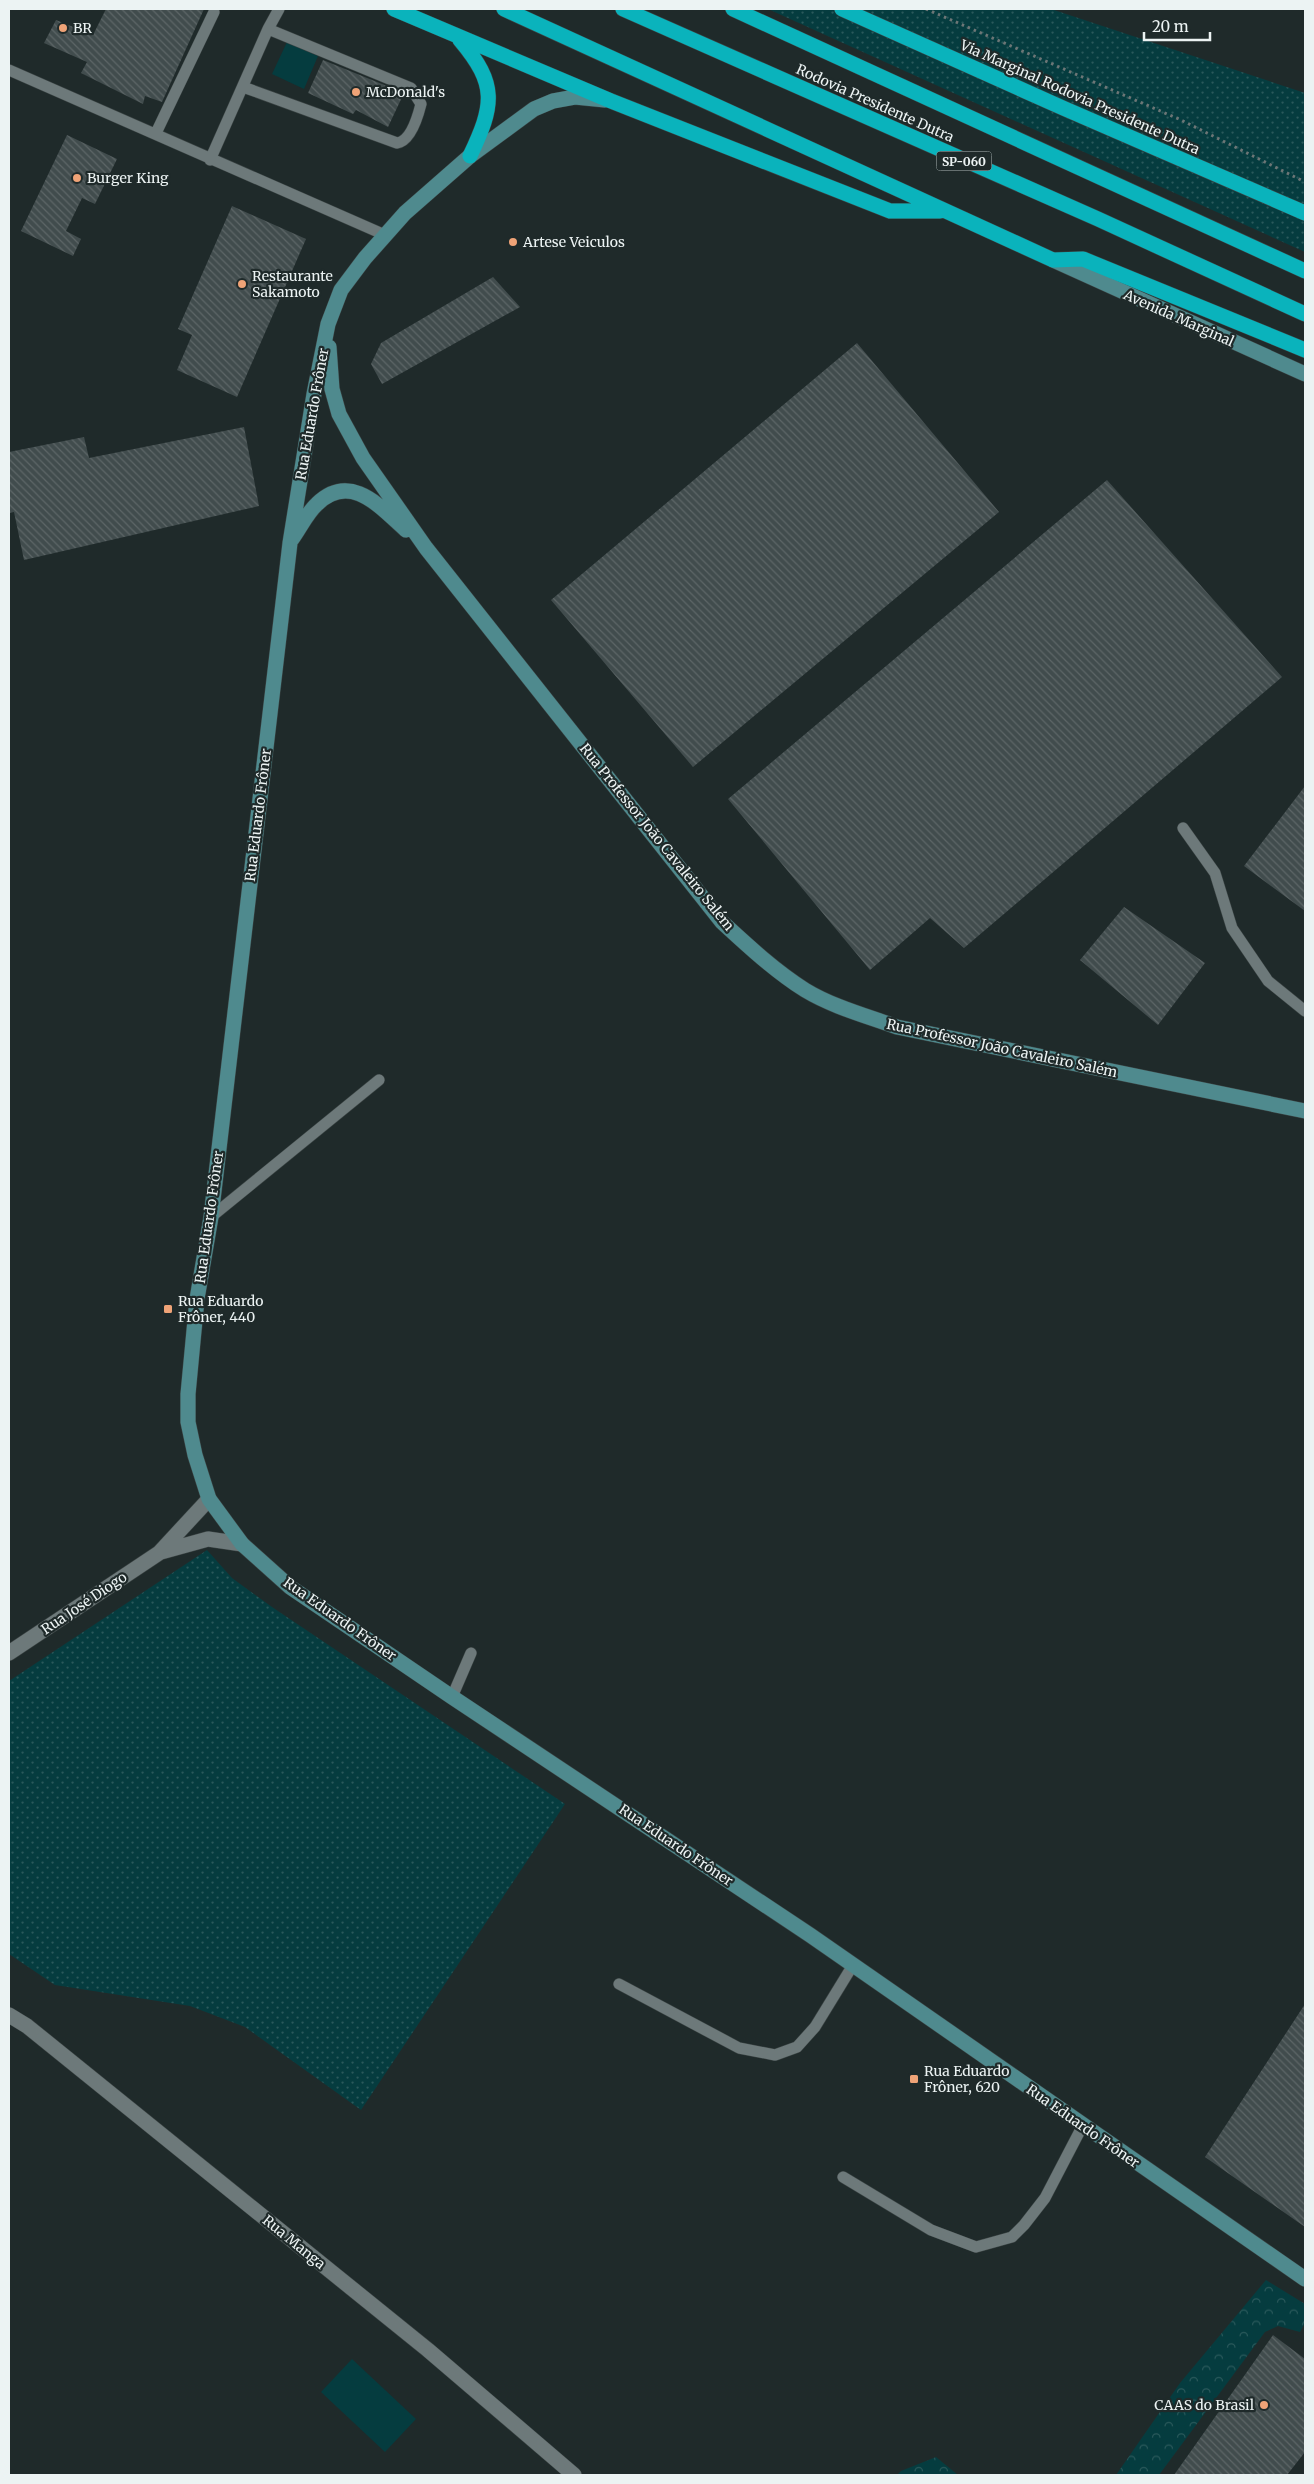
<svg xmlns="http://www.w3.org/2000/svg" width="1314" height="2484" viewBox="0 0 1314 2484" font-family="Merriweather,serif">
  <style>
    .grass { fill: url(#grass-dots) }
    .forest { fill: url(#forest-crowns) }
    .green { fill: #053c3f }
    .building { fill: url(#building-back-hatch) }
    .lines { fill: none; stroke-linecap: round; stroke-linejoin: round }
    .lane-casing { stroke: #3b4444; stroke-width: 12 }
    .street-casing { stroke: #3b4444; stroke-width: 16 }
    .secondary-casing { stroke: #3b4444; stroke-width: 16 }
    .highway-casing { stroke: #3b4444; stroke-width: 16 }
    .path { stroke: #6c7676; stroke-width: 3; stroke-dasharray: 2.5 4; stroke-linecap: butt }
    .lane { stroke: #6d797a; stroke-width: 11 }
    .street { stroke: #6d797a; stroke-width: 15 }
    .secondary { stroke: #4f8a8e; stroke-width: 15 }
    .highway { stroke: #0ab3bc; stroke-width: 15 }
    .poi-dot { fill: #efa377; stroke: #1f2a2a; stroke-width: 2 }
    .labels { text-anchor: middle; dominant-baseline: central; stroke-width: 4.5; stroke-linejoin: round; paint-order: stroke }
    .shield { fill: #1f2a2a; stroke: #aeb7b7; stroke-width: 1 }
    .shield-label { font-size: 12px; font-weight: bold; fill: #ecf3f3 }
    .poi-label { font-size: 14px; fill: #ecf3f3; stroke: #1f2a2a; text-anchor: start }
    .street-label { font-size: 14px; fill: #ecf3f3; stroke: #1f2a2a }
  </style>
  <defs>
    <pattern id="grass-dots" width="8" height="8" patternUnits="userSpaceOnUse" patternTransform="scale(1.25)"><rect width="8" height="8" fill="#053c3f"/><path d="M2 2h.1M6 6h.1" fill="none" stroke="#2a595b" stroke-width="1.8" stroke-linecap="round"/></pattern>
    <pattern id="forest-crowns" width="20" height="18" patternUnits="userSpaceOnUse" patternTransform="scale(1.25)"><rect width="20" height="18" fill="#053c3f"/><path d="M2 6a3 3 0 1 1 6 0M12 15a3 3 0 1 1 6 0" fill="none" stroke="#2a595b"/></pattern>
    <pattern id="building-back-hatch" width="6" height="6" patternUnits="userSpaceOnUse" patternTransform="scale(1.25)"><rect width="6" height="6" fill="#414c4d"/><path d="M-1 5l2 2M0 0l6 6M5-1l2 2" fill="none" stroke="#5d6667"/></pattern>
  </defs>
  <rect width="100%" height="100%" fill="#1f2a2a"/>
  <path class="grass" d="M768 9H1051L1305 93V252Z
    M207 1550 232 1578 272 1607 565 1804 361 2110 245 2027 190 2006 55 1985 9 1954V1681Z"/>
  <path class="forest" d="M1266 2280 1305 2304V2323L1300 2332 1278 2326 1265 2332 1159 2475H1116L1180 2383Z
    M936 2457 958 2475H897L901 2471Z"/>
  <path class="green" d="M287 42 318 56 304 89 272 74Z
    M352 2359 416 2419 385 2452 321 2392Z"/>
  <path class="building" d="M106 9H204L162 102 145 96 143 104 81 73 87 62 44 43 56 20 93 35Z
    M323 60 404 93 388 127 356 110 353 114 308 93Z
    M67 135 117 159 95 204 82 198 66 231 81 239 73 256 21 231Z
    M232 206 306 239 237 397 177 370 192 335 178 329Z
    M493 277 520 307 382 384 371 364 381 343Z
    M857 343 999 512 693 767 551 600Z
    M244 427 259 506 24 560 14 512 9 513V452L84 437 89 458Z
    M1107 480 1282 677 964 948 930 918 870 970 728 799Z
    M1305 786V911L1244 866Z
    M1124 907 1205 963 1158 1025 1080 960Z
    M1305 2004V2227L1205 2157Z
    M1273 2335 1305 2359V2452L1287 2475H1174Z"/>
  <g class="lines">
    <defs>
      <path id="lane" d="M9 70 385 235
        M243 87 397 143C411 141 418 116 421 104L411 88 268 29
        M156 133 214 12
        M210 160 268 29 279 9
        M1183 828 1215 873 1232 928 1268 981 1305 1011
        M211 1217 379 1080
        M452 1697 471 1653
        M619 1984 739 2048 775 2055 797 2047 815 2027 853 1965
        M843 2177 931 2230 976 2247 1012 2237 1024 2225 1045 2198 1083 2125"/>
      <path id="street" d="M161 1552 208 1539 242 1544
        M9 1653 159 1553 209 1499
        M9 2015 27 2026 428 2350 574 2475"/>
      <path id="secondary" d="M605 100 575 97 553 101 534 109 470 156 405 213 365 258 341 290 328 324 314 394 290 543 211 1217 197 1299 188 1394V1422L195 1455 209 1499 242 1544 290 1587 452 1697 810 1935 1305 2279
        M1053 260 1305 374
        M329 347 332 389 339 414 363 458 426 548 722 922C748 946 775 971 805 990 833 1007 867 1016 897 1027L1305 1111
        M292 539C300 528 307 513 317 504 351 471 381 508 406 530"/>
      <path id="highway" d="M394 9 611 101 890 211H940
        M504 9 1053 260 1083 259 1305 350
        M623 9 1098 219 1305 314
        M733 9 1305 271
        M842 9 1063 108 1305 213
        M460 40C498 85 494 105 470 156"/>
    </defs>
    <use href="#lane" class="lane-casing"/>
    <use href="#street" class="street-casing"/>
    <use href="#secondary" class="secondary-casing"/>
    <use href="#highway" class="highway-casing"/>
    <path class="path" d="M926 9 1181 120 1305 182"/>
    <use href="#lane" class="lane"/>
    <use href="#street" class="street"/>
    <use href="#secondary" class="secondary"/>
    <use href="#highway" class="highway"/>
  </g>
  <g class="poi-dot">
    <circle cx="63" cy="28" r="5"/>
    <circle cx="356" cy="92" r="5"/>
    <circle cx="77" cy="178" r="5"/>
    <circle cx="513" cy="242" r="5"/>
    <circle cx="242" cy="284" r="5"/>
    <rect x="163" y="1304" width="10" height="10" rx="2.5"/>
    <rect x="909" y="2074" width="10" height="10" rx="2.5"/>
    <circle cx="1264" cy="2405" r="5"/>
  </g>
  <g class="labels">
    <rect class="shield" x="936.5" y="151.5" width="55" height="19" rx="4"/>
    <g class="shield-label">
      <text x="964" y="161">SP-060</text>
    </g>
    <g class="poi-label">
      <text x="73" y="28">BR</text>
      <text x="366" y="92">McDonald's</text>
      <text x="87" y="178">Burger King</text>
      <text x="523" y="242">Artese Veiculos</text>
      <text x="252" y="276">Restaurante<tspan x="252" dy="16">Sakamoto</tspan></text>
      <text x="178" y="1301">Rua Eduardo<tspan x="178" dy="16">Frôner, 440</tspan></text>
      <text x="924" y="2071">Rua Eduardo<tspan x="924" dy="16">Frôner, 620</tspan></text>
      <text x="1254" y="2405" text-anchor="end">CAAS do Brasil</text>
    </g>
    <g class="street-label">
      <text transform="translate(1080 97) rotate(24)">Via Marginal Rodovia Presidente Dutra</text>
      <text transform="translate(875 103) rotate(24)">Rodovia Presidente Dutra</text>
      <text transform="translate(1179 318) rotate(24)">Avenida Marginal</text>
      <text transform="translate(312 414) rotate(-80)">Rua Eduardo Frôner</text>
      <text transform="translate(258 815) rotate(-83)">Rua Eduardo Frôner</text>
      <text transform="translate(657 837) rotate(51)">Rua Professor João Cavaleiro Salém</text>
      <text transform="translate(1002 1048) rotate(12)">Rua Professor João Cavaleiro Salém</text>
      <text transform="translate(209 1217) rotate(-82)">Rua Eduardo Frôner</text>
      <text transform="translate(84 1603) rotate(-34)">Rua José Diogo</text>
      <text transform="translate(340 1619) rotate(35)">Rua Eduardo Frôner</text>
      <text transform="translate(676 1845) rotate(34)">Rua Eduardo Frôner</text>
      <text transform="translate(1083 2126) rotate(35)">Rua Eduardo Frôner</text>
      <text transform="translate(294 2242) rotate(39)">Rua Manga</text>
    </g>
  </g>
  <rect width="1314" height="2484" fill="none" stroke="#ecf3f3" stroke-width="20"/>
  <path d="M1144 32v8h66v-8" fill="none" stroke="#ecf3f3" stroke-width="2.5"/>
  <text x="1152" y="32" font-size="15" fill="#ecf3f3" stroke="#1f2a2a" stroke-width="4" paint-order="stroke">20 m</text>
</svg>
